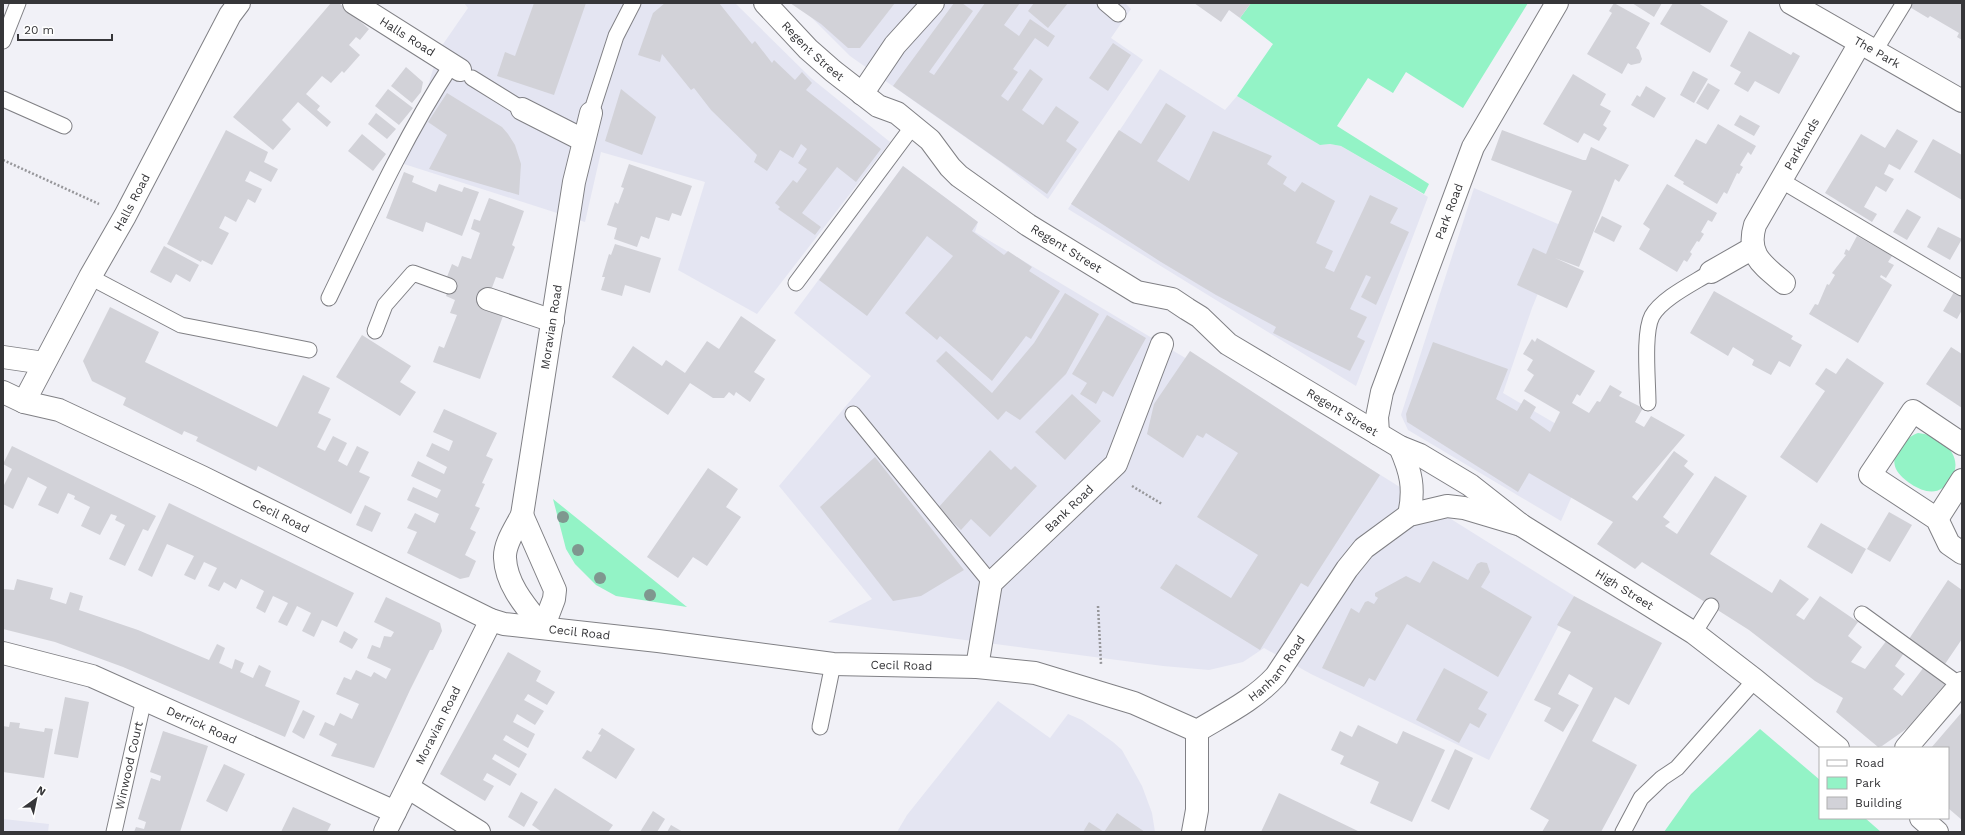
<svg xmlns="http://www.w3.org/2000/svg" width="1965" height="835" viewBox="0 0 1965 835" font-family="'Work Sans',sans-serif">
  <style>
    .built { fill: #e4e5f2 }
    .green { fill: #93f3c6 }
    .building { fill: #d2d2d8 }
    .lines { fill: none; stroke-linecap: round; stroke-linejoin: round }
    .lane-casing { stroke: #808085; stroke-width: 17 }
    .street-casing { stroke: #808085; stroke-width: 24 }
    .secondary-casing { stroke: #808085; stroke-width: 24 }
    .primary-casing { stroke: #808085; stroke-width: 24 }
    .path { stroke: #97979b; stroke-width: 2.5; stroke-dasharray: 2 2; stroke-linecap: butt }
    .lane { stroke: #fff; stroke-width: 15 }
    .street { stroke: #fff; stroke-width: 22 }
    .secondary { stroke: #fff; stroke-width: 22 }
    .primary { stroke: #fff; stroke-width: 22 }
    .tree { fill: #7f978f }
    .labels { text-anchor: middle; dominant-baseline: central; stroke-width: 3.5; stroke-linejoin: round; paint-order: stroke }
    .street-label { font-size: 12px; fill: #363639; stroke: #fff }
  </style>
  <rect width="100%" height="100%" fill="#f1f1f7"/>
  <path class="built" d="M464 3H735L811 78 890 142 757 314 678 270 705 182 601 152 585 222 404 164 439 50 468 8Z
    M797 3H1125L1131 9 1111 38 1143 60 1048 199 1002 163 850 56Z
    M1160 69 1225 110 1237 96 1320 145 1330 144 1341 146 1428 197 1356 386 1068 209Z
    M903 166 978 222 975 232 1379 474 1574 596 1489 760 1311 674 1264 648 1243 662 1209 670 1163 666 828 622 872 599 779 486 871 376 794 313Z
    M1474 188 1565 227 1532 308 1503 393 1594 446 1561 521 1408 430 1401 415Z
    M998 701 1050 738 1068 714 1082 720 1113 742 1122 750 1142 786 1152 813 1155 832H897L907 815Z
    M3 819 49 824 48 832H3Z"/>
  <path class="green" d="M1251 3H1528L1463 108 1406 72 1393 93 1368 78 1337 126 1429 184 1424 194 1341 146 1330 144 1320 145 1237 96 1273 44 1240 18Z
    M1918 433C1939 435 1965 454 1952 477 1942 496 1926 494 1911 484 1905 480 1899 475 1896 469 1889 453 1905 438 1918 433Z
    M553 499 687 607 616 596 596 585 575 564 566 549Z
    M1760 729 1820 780V818H1865L1881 832H1664L1691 794Z"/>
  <path class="building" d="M331 3H339L369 29 360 40 356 37 349 45 360 55 344 73 342 71 331 83 322 76 306 94 320 106 317 110 331 122 327 127 298 102 282 120 291 129 273 150 233 117Z
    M534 3H586L554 95 497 76 505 52 515 56Z
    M665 3H719L752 44 755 41 772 63 774 60 795 80 802 72 812 83 806 90 881 149 856 182 837 167 802 213 821 227 815 235 778 209 780 207 775 203 793 180 797 183 807 169 798 163 807 149 801 144 793 158 780 150 767 171 754 162 757 155 711 110 694 88 691 90 662 54 660 62 638 55 653 13Z
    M790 3H895L860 48H848L821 24Z
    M954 3H962L973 11 929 72 934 75 985 3H1020L1004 25 1019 36 1030 19 1055 36 1048 47 1035 38 1013 69 1018 72 1001 96 1008 101 1030 69 1043 79 1022 110 1043 125 1056 106 1079 122 1066 141 1077 149 1047 194 893 86Z
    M1034 3H1068L1048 28 1028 11Z
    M1194 3H1251L1240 18 1229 10 1221 22Z
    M1614 3 1650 23 1636 48 1639 50 1642 59 1640 63 1631 65 1628 63 1622 74 1587 54 1612 13 1609 11Z
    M1632 3H1662L1654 17Z
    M1673 3H1698L1728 21 1710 53 1660 24Z
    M1910 3H1962V40L1957 37 1959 33 1930 16 1928 18 1908 6Z
    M1749 31 1791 55 1793 52 1800 56 1779 94 1755 81 1748 92 1734 84 1741 72 1730 66Z
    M1113 43 1131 55 1108 91 1089 78Z
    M406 67 423 82 421 92 412 103 391 86Z
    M1693 71 1708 79 1694 103 1680 95Z
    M1573 74 1606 94 1600 105 1611 111 1603 125 1607 128 1599 141 1584 133 1578 143 1543 124Z
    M1708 83 1720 90 1708 110 1696 103Z
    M1646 86 1666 98 1654 118 1631 105 1637 95 1640 97Z
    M388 89 413 108 399 125 375 106Z
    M621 89 656 117 642 155 605 141Z
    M447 93 502 127 508 134 515 145 521 164 519 195 429 169 447 135 428 122Z
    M1166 103 1186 116 1157 161 1189 181 1213 131 1272 156 1267 164 1287 177 1283 184 1295 192 1302 182 1335 201 1316 243 1333 251 1325 268 1334 272 1370 195 1398 208 1390 223 1409 232 1376 305 1361 297 1371 277 1366 275 1350 309 1367 317 1357 337 1365 341 1350 371 1273 333 1276 327 1216 295 1161 262 1071 204 1119 130 1141 144Z
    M376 113 396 129 387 139 368 124Z
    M1740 115 1760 126 1754 136 1734 125Z
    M1718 124 1756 146 1751 155 1748 152 1740 165 1743 167 1739 174 1737 173 1727 194 1724 192 1717 204 1683 184 1684 182 1674 176 1696 139 1706 144Z
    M1897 129 1918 141 1900 170 1889 164 1884 174 1894 179 1886 192 1876 186 1864 207 1877 214 1872 222 1825 193 1861 134 1885 148Z
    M226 130 268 152 264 162 278 169 271 182 250 171 245 181 262 189 255 203 248 199 236 222 225 216 219 228 229 233 212 265 202 260 201 262 167 244Z
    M1502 130 1583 160H1586L1591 147 1629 165 1619 182 1615 179 1579 267 1555 258 1584 271 1567 308 1517 285 1533 248 1546 254 1572 191 1491 160Z
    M362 134 386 154 373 171 348 151Z
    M1933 139 1962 155V200L1914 172Z
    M629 164 692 186 681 216 672 213 669 221 656 217 649 239 641 236 637 247 614 239 617 228 607 225 615 202 618 204 624 188 621 187Z
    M903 166 978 222 972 231 1004 255 1008 251 1032 267 1029 271 1060 291 1031 339 1026 336 992 381 940 336 937 340 905 313 953 256 927 236 867 316 819 280Z
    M404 172 414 176 412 182 436 192 439 184 462 192 464 187 479 192 462 236 426 222 423 232 386 218Z
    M1667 184 1717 213 1712 222 1708 220 1701 232 1704 234 1699 242 1697 241 1690 252 1692 254 1687 262 1684 260 1677 272 1639 249 1650 229 1643 224Z
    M489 198 524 211 512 245 515 247 503 279 496 277 484 309 503 316 480 379 433 362 439 346 444 348 457 315 450 313 455 300 446 296 452 279 447 277 452 264 458 267 462 256 471 259 480 233 471 229 474 219 480 221Z
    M1907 209 1921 217 1907 240 1893 232Z
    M1602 216 1622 226 1614 242 1594 232Z
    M1938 227 1962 239 1950 260 1927 247Z
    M1857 236 1892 256 1888 262 1894 265 1886 278 1881 275 1880 277 1892 285 1858 343 1809 314 1815 304 1818 305 1827 284 1829 285 1835 275 1832 273 1846 255 1844 254 1846 249 1849 251Z
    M615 244 661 258 650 293 625 285 622 296 601 290 605 277H602L609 254 611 255Z
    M164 246 199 265 190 282 176 274 171 283 150 272Z
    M1714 291 1793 336 1791 339 1802 345 1790 367 1779 361 1771 375 1752 365 1754 360 1733 347 1728 356 1690 333Z
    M1954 292 1962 296V310L1957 319 1943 311Z
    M1065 293 1099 314 1066 374 1020 420 1006 411 998 420 936 361 946 351 992 393 1034 343Z
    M110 307 159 332 145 362 277 427 303 375 330 388 318 413 331 419 317 447 325 451 333 436 347 443 338 461 347 466 357 446 369 452 359 472 370 477 351 514 258 466 256 471 196 441 198 437 184 431 182 435 123 405 126 398 92 381 83 361Z
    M1107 315 1146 338 1113 397 1103 391 1096 404 1080 394 1087 383 1072 374Z
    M741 316 776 340 754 372 765 379 750 402 736 392 734 396 729 392 724 398H713L690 383 668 415 612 377 633 346 662 366 666 360 685 373 707 341 719 349Z
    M362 335 411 366 400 382 416 392 400 416 336 377Z
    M1537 338 1595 371 1580 396 1577 394 1572 403 1589 413 1597 401 1600 402 1610 385 1622 392 1619 396 1643 408 1635 422 1644 427 1651 416 1685 435 1632 497 1637 501 1674 451 1688 461 1684 466 1694 474 1663 517 1670 522 1665 526 1677 534 1715 476 1747 496 1710 554 1772 593 1780 579 1809 599 1796 615 1804 620 1820 596 1858 622 1848 636 1862 647 1851 662 1865 669 1887 640 1904 653 1895 666 1905 674 1893 689 1902 696 1924 667 1946 685 1912 725 1882 746 1878 747 1836 712 1843 698 1815 681 1749 630 1642 562 1635 569 1597 544 1613 522 1529 473 1518 492 1407 422 1406 414 1433 342 1508 369 1496 399 1517 411 1524 399 1536 407 1530 418 1550 432 1560 412 1524 391 1534 375 1527 370 1533 360 1523 354 1532 339 1535 342Z
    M1951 347 1962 354V408L1926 384Z
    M1190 351 1380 475 1308 587 1301 583 1260 650 1160 588 1176 564 1231 598 1258 555 1197 517 1238 453 1206 433 1203 438 1197 435 1183 458 1147 434 1154 404Z
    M1847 358 1884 383 1817 483 1780 457 1825 391 1815 384 1826 368 1836 374Z
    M1072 394 1101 421 1065 460 1035 432Z
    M444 409 497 433 486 456 493 459 482 483 485 484 475 506 480 508 470 529 476 532 465 555 476 561 469 577 460 579 407 553 417 532 407 528 415 513 435 523 439 514 407 500 413 487 437 498 441 490 411 476 418 461 444 474 447 467 426 456 432 443 449 451 453 441 433 432Z
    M12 446 156 516 148 531 143 529 125 566 109 559 125 525 115 520 117 516 111 514 100 535 81 526 90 507 74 499 75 496 68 493 58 514 38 505 47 487 28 477 13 509 3 504V487L12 469 3 464Z
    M990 450 1011 470 1015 466 1037 486 990 537 971 519 961 530 938 508Z
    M875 457 964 570 921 596 893 601 820 507Z
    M708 468 738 489 726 507 741 517 707 566 693 557 678 578 647 557Z
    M169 503 354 593 337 627 322 620 314 637 302 631 311 613 297 606 287 626 278 622 288 603 273 596 265 613 256 608 264 591 241 579 236 589 224 582 219 591 208 586 217 568 204 562 195 580 184 575 194 556 167 544 152 577 138 570Z
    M365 505 381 513 372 532 356 525Z
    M1889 512 1912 525 1890 562 1867 549Z
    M1821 523 1866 549 1852 574 1807 547Z
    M1433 561 1468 580 1477 564 1481 562 1487 563 1490 572 1481 587 1532 617 1498 677 1407 624 1375 681 1369 678 1364 687 1322 668 1351 608 1359 613 1365 602 1368 601 1374 604 1378 598 1375 596V593L1406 576 1420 583Z
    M17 579 53 588 50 599 66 604 70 592 83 596 79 610 138 630 209 660 217 644 225 648 219 663 232 669 235 659 244 663 240 672 253 678 259 665 271 671 265 686 300 701 285 737 123 667 55 642 3 629V589L14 590Z
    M1948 580 1962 590V639L1945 664 1909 639Z
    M1574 596 1662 643 1629 705 1615 697 1592 741 1637 765 1601 832H1542L1549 820 1530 809 1593 688 1569 674 1558 694 1579 705 1563 732 1544 721 1551 708 1534 700 1571 632 1557 625Z
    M386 597 440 623 442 631 433 650H430L410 690 374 768 331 756 337 744 319 735 325 722 334 726 340 713 352 719 359 704 336 694 344 677 351 680 356 670 371 677 374 672 386 679 391 669 367 658 372 645 380 648 384 636 391 637 394 632 374 622Z
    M344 631 358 639 352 649 339 642Z
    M508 652 541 671 536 681 555 692 547 705 528 694 524 700 544 711 535 725 517 714 513 722 535 734 528 748 506 735 503 740 527 754 519 768 495 754 492 759 517 774 510 786 487 773 483 780 494 786 485 801 440 774Z
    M1444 668 1488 692 1478 709 1487 714 1479 728 1470 723 1459 743 1416 720Z
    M65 697 89 702 78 758 54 754Z
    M303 710 315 716 304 739 292 732Z
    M1962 712V820L1948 808V748H1931Z
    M10 722 20 723 19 728 44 732 45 728 53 729 44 778 3 772V726L9 727Z
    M1358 725 1397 744 1403 731 1445 750 1412 822 1370 803 1379 782 1340 764 1344 756 1331 750 1340 731 1352 737Z
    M602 728 635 749 616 779 582 758 587 750 591 752 596 744 601 735 598 734Z
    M163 731 208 746 180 832H134L136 827 144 829 146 822 138 819 151 778 160 781 161 776 150 772Z
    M1455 749 1473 758 1449 810 1431 801Z
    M224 764 245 774 227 812 206 801Z
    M555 788 613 825 608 832H542L532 825Z
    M521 792 538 802 524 827 508 817Z
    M1279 793 1360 832H1261Z
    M293 807 331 824 327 832H281Z
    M653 811 665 819 657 832H640Z
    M1117 813 1145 832H1104Z
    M1089 822 1104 832H1083Z
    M671 825 683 832H667Z"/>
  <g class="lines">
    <defs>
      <g id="lane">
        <path d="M1105 3 1118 14"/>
        <path d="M3 41 18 3"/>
        <path d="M1874 52 1904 3"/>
        <path d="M472 78 522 109"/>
        <path d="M3 99 64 126"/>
        <path d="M591 113 616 36 633 3"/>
        <path d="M1782 181 1962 288"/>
        <path d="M90 277 181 325 309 350"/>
        <path d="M796 283 913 126"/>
        <path d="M329 298C367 219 403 139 452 64"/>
        <path d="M375 331 385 305 413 273 449 286"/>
        <path d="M1648 403C1648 382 1643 333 1652 316 1662 298 1694 283 1711 272"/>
        <path d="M853 414 991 583"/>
        <path d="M1862 614 1960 685"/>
        <path d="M1694 633 1711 606"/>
        <path d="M820 727 833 664"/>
        <path id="s1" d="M114 832 144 699"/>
        <path d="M1623 832 1641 798 1662 778 1677 768 1755 680"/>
      </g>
      <g id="street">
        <path id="s2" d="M354 3 460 70"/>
        <path id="s3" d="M1791 3 1962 101"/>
        <path d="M862 94 895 45 933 3"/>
        <path d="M522 109 583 140"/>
        <path d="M1711 272 1753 248"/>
        <path id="s4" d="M1784 283C1763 265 1746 255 1755 225L1860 43"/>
        <path d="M488 299 553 321"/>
        <path d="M3 357 44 363"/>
        <path id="s5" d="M24 402 90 277 125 216 230 15 239 3"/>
        <path id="s6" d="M1378 434 1377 417 1382 392 1473 147 1557 3"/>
        <path d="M1962 444 1913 411 1870 475 1937 519 1949 544 1962 553"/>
        <path d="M522 515 555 590 554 599 543 628"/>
        <path d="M1937 519 1962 480"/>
        <path id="s7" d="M543 628C527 608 506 585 505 558 504 544 516 527 522 515L574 182 591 113"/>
        <path id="s8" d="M3 653 92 676 395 812"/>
        <path id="s9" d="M977 667 991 583 1116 464 1162 344"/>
        <path d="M1906 748 1962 683"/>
        <path d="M409 788 479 832"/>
        <path id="s10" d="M385 832 491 620"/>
      </g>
      <path id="secondary" d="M1193 832 1197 810V731"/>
      <g id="primary">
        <path id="s11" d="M765 3 808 49 833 71 878 106 897 113 930 140 950 167 959 176 1028 225 1137 292 1172 299 1187 309 1200 317 1228 344 1400 447 1420 455 1470 485 1521 525 1694 633 1755 680 1838 748"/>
        <path id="s12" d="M3 392 24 402 59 410 202 477 491 620 504 624 658 641 833 664 977 667 1035 673 1134 703 1197 731C1225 714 1254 700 1276 676L1347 569 1364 548 1409 515 1447 506 1464 508 1521 525"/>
        <path d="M1400 447C1411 472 1415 488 1409 515"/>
        <path d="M1921 818 1937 832"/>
      </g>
    </defs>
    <use href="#lane" class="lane-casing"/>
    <use href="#street" class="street-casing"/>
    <use href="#secondary" class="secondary-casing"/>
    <use href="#primary" class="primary-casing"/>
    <path class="path" d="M3 160 99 204
      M1132 486 1162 504
      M1098 606 1101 664"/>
    <use href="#lane" class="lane"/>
    <use href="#street" class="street"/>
    <use href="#secondary" class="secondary"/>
    <use href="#primary" class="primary"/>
  </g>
  <g class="tree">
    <circle cx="563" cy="517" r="6"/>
    <circle cx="578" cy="550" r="6"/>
    <circle cx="600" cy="578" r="6"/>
    <circle cx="650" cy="595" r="6"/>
  </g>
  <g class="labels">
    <g class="street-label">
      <text stroke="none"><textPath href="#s2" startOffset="63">Halls Road</textPath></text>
      <text stroke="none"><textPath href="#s11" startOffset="68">Regent Street</textPath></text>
      <text stroke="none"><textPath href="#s3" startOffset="99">The Park</textPath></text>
      <text stroke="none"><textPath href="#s4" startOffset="164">Parklands</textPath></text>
      <text stroke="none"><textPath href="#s5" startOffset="227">Halls Road</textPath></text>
      <text stroke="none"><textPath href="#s6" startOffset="235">Park Road</textPath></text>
      <text stroke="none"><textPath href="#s11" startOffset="392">Regent Street</textPath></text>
      <text stroke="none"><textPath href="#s7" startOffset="318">Moravian Road</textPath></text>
      <text stroke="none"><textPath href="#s11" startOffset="716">Regent Street</textPath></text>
      <text stroke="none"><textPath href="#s9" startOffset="193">Bank Road</textPath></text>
      <text stroke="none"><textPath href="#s12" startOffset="305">Cecil Road</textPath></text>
      <text stroke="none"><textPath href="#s11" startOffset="1050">High Street</textPath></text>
      <text stroke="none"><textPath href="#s12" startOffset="629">Cecil Road</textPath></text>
      <text stroke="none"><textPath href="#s12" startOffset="953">Cecil Road</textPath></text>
      <text stroke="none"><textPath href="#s12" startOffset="1362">Hanham Road</textPath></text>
      <text stroke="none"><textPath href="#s8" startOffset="212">Derrick Road</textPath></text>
      <text stroke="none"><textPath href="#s10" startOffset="119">Moravian Road</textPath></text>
      <text stroke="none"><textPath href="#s1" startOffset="68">Winwood Court</textPath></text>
    </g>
  </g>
  <rect width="1965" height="835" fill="none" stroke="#363639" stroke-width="8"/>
  <rect x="1819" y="747" width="130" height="72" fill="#ffffff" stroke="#afafb0"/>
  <rect x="1827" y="760" width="20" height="6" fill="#ffffff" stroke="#afafb0"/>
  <text x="1855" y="767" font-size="12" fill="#363639">Road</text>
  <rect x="1827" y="777" width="20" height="12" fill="#93f3c6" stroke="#afafb0"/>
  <text x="1855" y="787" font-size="12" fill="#363639">Park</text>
  <rect x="1827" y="797" width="20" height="12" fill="#d2d2d8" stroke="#afafb0"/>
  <text x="1855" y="807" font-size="12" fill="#363639">Building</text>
  <g transform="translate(36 799) rotate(33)" stroke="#ffffff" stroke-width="3" paint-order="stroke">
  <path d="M0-3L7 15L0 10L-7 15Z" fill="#363639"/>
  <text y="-6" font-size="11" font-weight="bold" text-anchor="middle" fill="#363639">N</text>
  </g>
  <path d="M18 34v6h94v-6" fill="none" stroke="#363639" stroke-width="2"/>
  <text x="24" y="34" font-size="12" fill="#363639" stroke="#ffffff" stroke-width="3" paint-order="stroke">20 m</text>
</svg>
